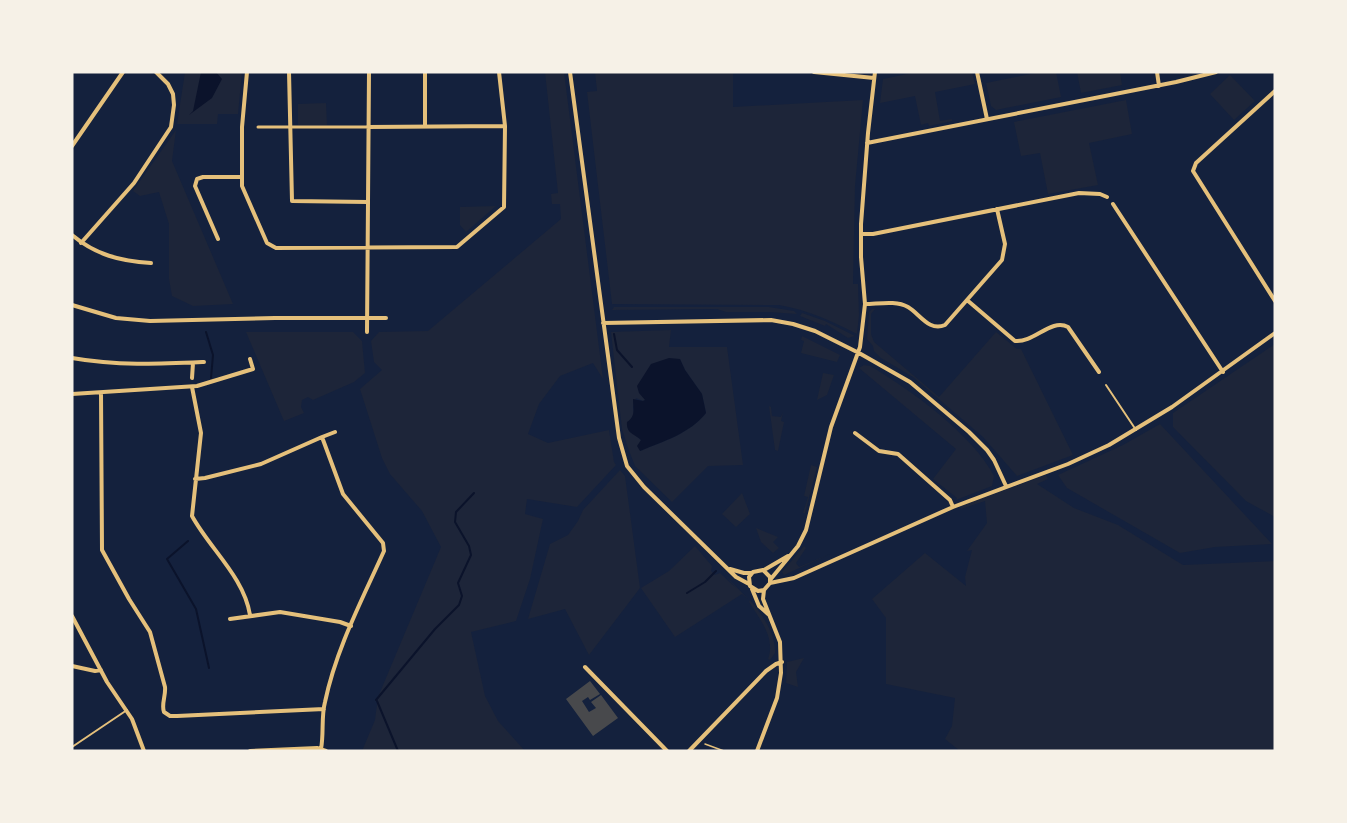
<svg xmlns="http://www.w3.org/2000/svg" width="1347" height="823" viewBox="0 0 1347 823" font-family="'Archivo Narrow',sans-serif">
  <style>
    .green { fill: #1d2539; fill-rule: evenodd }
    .water { fill: #0b132b }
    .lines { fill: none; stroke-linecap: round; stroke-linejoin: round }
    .stream { stroke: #0b132b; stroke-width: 2 }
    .building { fill: #48494c }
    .path { stroke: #e5c07b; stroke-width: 1.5 }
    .service { stroke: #e5c07b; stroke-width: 2 }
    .pedestrian { stroke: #e5c07b; stroke-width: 3 }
    .minor { stroke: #e5c07b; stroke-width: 4 }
  </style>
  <rect width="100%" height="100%" fill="#14213d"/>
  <path class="green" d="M185 72H242L238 114H218L217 124H177Z
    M545 72H564L603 379 593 363 560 376 539 404 528 434 548 443 609 430 614 462 616 465 577 507 527 499 525 514 543 519 530 579 516 621 471 632 485 696 498 721 525 751H362L375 720 378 697 441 547 422 511 390 474 382 458 360 389 382 370 374 362 371 341 379 332 428 331 561 219 560 204H552L551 194 558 193Z
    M595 72H733V107L863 100 855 186 853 284H858L859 315 857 334C832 321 808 310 779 305L612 304 587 92 597 91Z
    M917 72H972L975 84 935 92 940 121 952 119V121L929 126 928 123 921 125 915 96 880 103 883 79Z
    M1041 72H1056L1061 97 996 110 991 106 986 83Z
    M1077 72H1120L1122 85 1081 93Z
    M1230 75 1255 101 1234 120 1210 94Z
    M1126 100 1132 134 1089 143 1098 185 1048 194 1040 153 1021 156 1014 122Z
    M326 103 327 125H298V104Z
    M176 130 172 161 233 304 193 306 172 296 169 279V224L159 192 140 196 133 191Z
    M496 206 466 232 460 225V207Z
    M614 307H769L794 311 797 314 769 312H726L717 309 612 310Z
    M872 309H875L871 314V334L874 342 939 397 996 332 1017 349H1021L1073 455 1017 476 983 437 913 377 881 358 874 351 873 346 867 339 869 312Z
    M802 313 825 321 855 336 848 338 826 324 825 326 800 316Z
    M671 330 669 347H727L743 465 708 466 672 502 635 466 628 448 622 429 611 332ZM680 359 685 370 702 394 706 413C689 434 664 441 640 451L641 440 628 429 634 414 633 407 636 398 643 401 645 400Z
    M246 332H353L362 341 365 373 354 382 313 400 308 397 302 400 301 407 304 413 284 421Z
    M802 336 840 355 837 362 801 353 804 341 801 340Z
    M1275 344V517L1246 501 1173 427V413Z
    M864 365 870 366C910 389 973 435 994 476L992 486 956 500 957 498 933 479 956 449 859 368Z
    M823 373 834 375 827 395 817 400Z
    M769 406 771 407 772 416 781 417 783 412 781 421 784 422 778 451 775 450Z
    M1160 424 1272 544 1215 547 1180 553 1067 488 1058 475 1123 445Z
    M811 465 817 467 805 513H803L808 497 804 496Z
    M620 470 625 476 640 588 589 655 565 609 528 619 550 544 568 535 578 521 583 510Z
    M1046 475 1048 479 1037 484 1074 508 1118 525 1183 565 1275 561V751H1040V749L960 751 945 739 952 726 955 698 886 684V618L872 599 925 553 966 586 965 577 972 550 967 551 987 523 985 501 961 509V506Z
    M742 493 750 514 736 527 722 514Z
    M756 528 778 537 773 542 779 548 773 553 761 542Z
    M695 546 712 566 711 571 715 575 720 573 737 589 721 571 748 599 742 594 675 637 641 588 669 571Z
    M804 546 806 548 796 563 799 567 830 554 784 575 782 572Z
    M750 600C762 614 776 634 775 653L770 660 768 659C776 638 759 618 749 602Z
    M804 658 796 672 798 687 786 683 787 662Z"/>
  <path class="water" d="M201 72H216L222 79 212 98 189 115 193 111Z
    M669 358 680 359 685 370 702 394 706 413C689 434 664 441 640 451L637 446 641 440C635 434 626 434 627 422 636 416 633 409 633 399L643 401 645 400 639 393 637 386 651 364Z"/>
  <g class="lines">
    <path class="stream" d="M206 332 213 355 211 378
      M614 334 617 350 632 367
      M188 541 167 559 196 609 209 668
      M687 593 705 582 716 571
      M376 700 435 629 459 605 462 596 458 583 471 555 469 546 455 522 456 512 474 493
      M377 701 398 751"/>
  </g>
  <path class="building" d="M590 681 600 694 590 700 588 697 582 701 589 712 596 708 591 702 601 695 618 718 593 736 566 699Z"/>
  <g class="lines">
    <path class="path" d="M705 744 724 751"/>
    <path class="service" d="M1106 385 1136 430
      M72 747 127 710"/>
    <path class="pedestrian" d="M258 127H367"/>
    <path class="minor" d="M247 72 242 127V186L267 243 276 248 457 247 504 207 505 126 499 72
      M289 72 292 201 368 202
      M570 72 619 438 627 466 644 487 736 577 749 584
      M814 72 874 78
      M977 72 987 119
      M1157 72 1159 86
      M1275 91 1196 163 1193 171 1275 301
      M368 127 505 126
      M425 127V72
      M867 143 1176 82 1216 72
      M72 146 123 72
      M1113 204 1223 372
      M861 234H873L1079 193 1100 194 1107 197
      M72 235C96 255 120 261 151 263
      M218 239 195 186 197 179 203 177H242
      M81 243 134 183 171 127 174 105 173 94 168 84 156 72
      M967 300 1015 341C1034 343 1051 318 1068 327L1099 372
      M865 304C878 304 896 300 908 307 920 314 929 332 945 325L1002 260 1005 244 997 209
      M72 305 116 318 150 321 275 318H386
      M603 323 771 320 793 324 815 331 859 353 910 382 969 432 987 450 994 460 1006 486
      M367 332 369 72
      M72 358C117 366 159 364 204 362
      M192 378 193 363
      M192 387 201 433 192 516C210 549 244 577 250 615
      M101 393 102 550 129 599 150 632 165 687C166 696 161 704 164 712L170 716H177L324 709
      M72 394 197 386 253 369 250 359
      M855 433 879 451 898 454 950 500 953 507
      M322 437 335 432
      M195 479 205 478 261 464 322 437 343 494 383 543 384 551C362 600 336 649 325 702 321 717 324 734 321 749
      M730 569 744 573H751
      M764 570 788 556
      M770 580 798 546 806 530 831 427 860 347 865 304 861 257V224L868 133 875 72
      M770 583 794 578 953 507 1068 464 1109 445 1172 407 1275 333
      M752 589 759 606 768 614
      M72 616 107 682 132 719 144 751
      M230 619 280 612 340 622 351 626
      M72 666 95 671 101 670
      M585 667 667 751
      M250 751 317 748 326 751
      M689 751 766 671 776 664 782 662
      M757 751 777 698 781 673 780 642 763 599 764 590 770 583V577L763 570 753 572 749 577 750 586 758 591 764 590"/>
  </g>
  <rect width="1347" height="823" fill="none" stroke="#f6f1e7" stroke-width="147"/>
</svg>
